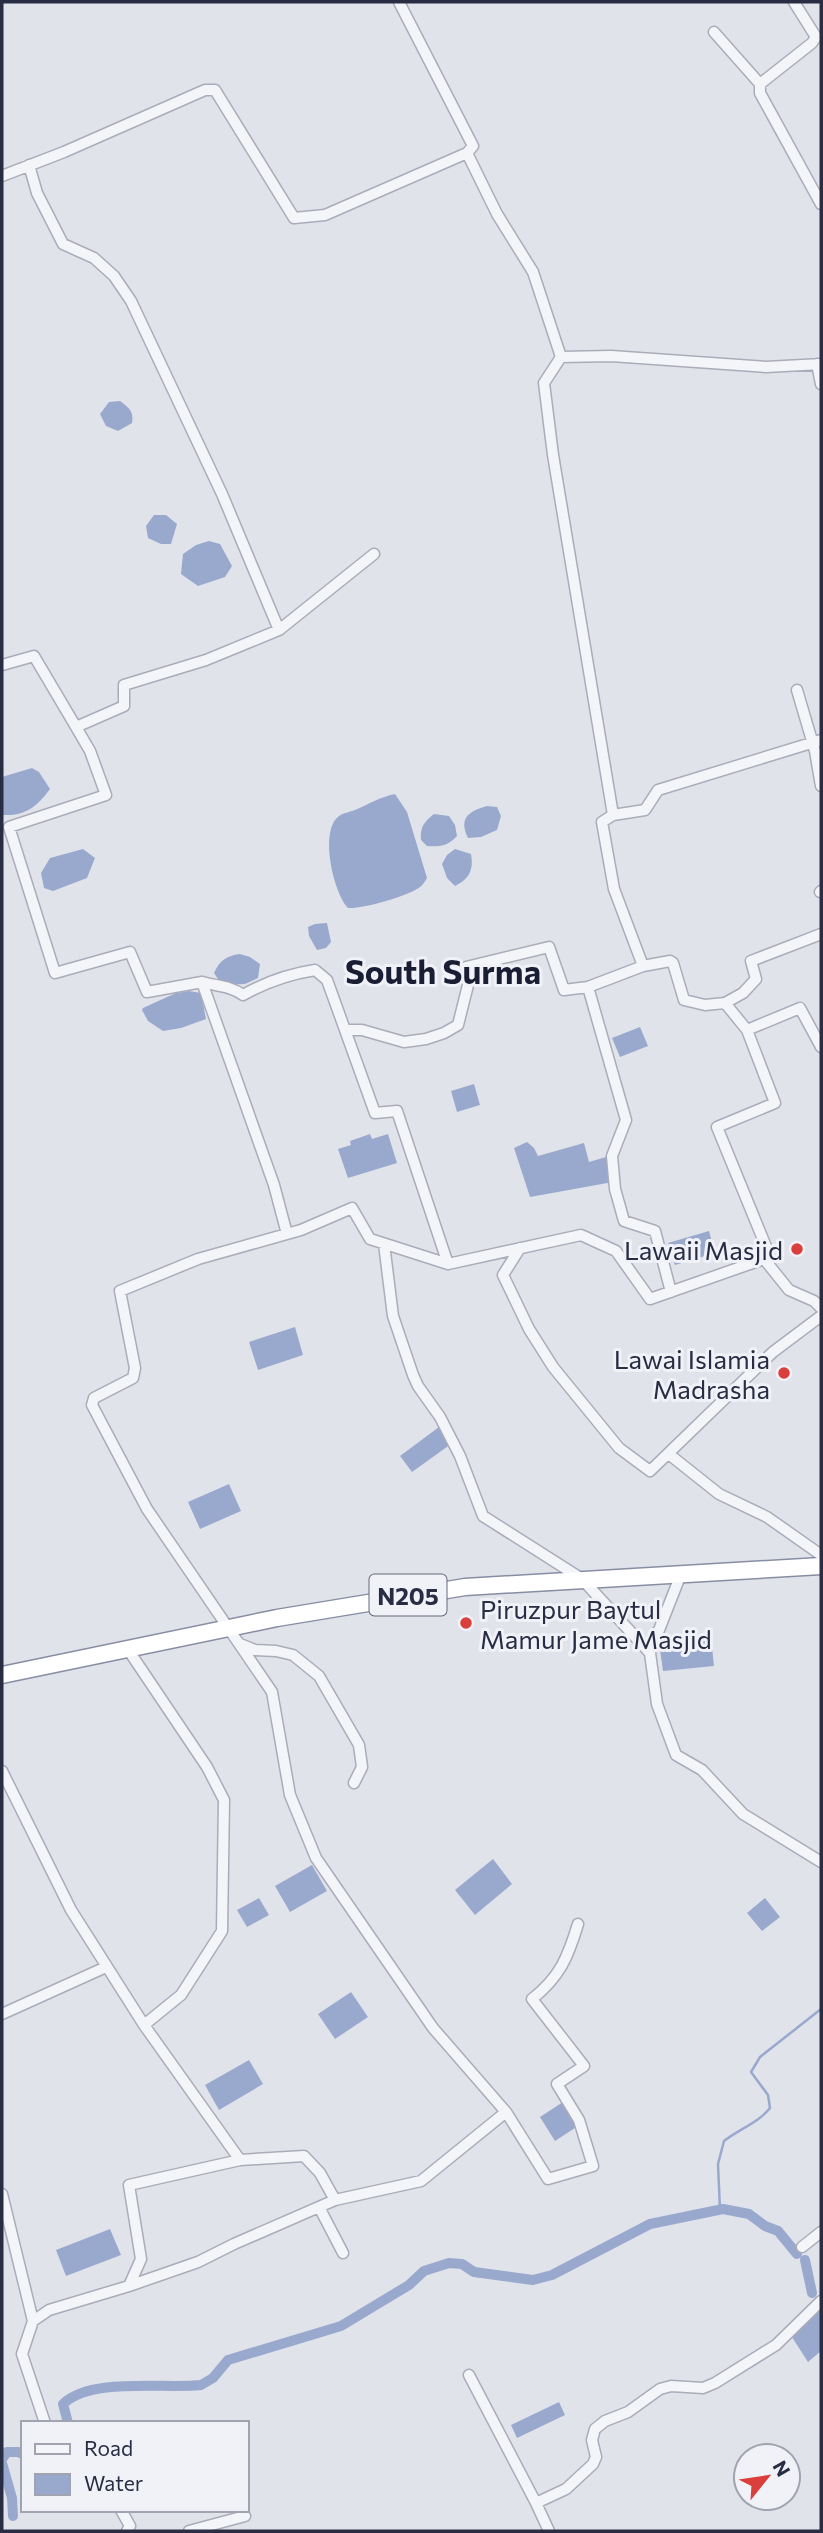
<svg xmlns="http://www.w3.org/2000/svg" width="823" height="2533" viewBox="0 0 823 2533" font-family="Commissioner,sans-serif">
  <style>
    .water { fill: #99a9ce }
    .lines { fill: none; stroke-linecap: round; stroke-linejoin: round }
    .stream { stroke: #99a9ce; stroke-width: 2.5 }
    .canal { stroke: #99a9ce; stroke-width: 10 }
    .minor-casing { stroke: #aaacb9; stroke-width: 13 }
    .trunk-casing { stroke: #878da3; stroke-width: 19 }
    .minor { stroke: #f4f5f9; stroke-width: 10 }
    .trunk { stroke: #fff; stroke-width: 16 }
    .poi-dot { fill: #da3f3c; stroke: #f1f2f8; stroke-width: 2.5 }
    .labels { text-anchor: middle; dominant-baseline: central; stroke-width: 6; stroke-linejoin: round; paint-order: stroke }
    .shield { fill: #f1f2f8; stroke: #64687a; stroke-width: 2 }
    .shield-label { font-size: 24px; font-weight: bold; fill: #282d44 }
    .poi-label { font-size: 26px; fill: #282d44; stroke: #f1f2f8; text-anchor: end }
    .district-label { font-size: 33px; font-weight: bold; fill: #1a1e35; stroke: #f1f2f8 }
  </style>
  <rect width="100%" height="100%" fill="#e1e3eb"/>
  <path class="water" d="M120 401C129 408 134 411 132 423L118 431 106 426 100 414 109 402Z
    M154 515H166L177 524 171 544H161L148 538 146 526Z
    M209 541 220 544 232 566 225 577 198 586 181 574 183 554 196 545Z
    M32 768 39 772 50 789C37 807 25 816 3 815L2 777Z
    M395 794 407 812 427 878C425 881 423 885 420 887 408 896 363 909 348 908 333 892 319 830 339 816 343 813 350 812 355 810 369 804 380 797 395 794Z
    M487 806 497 807 501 816 497 830 481 837 468 838C458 818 469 811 487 806Z
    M434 814 449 816 455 825 457 836C448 846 440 847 427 846L421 840C420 827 424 822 434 814Z
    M83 849 95 858 87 878 53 891 44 888 41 873 50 858Z
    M455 849 471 854C474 870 469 879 455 886L447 878 442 864 447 855Z
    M327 923 331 942 326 948 317 950 309 936 308 927 315 924Z
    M240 954 250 957 260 964 258 978 245 984 222 985 214 973C220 960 226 956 240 954Z
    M189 991 201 993 206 1019 181 1028 163 1031 148 1021 142 1010 143 1008 176 993Z
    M640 1027 648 1046 620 1057 612 1038Z
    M474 1084 480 1105 457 1112 451 1091Z
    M370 1134 372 1139 388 1134 397 1163 348 1178 338 1149 351 1145 350 1141Z
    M527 1142 534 1148 538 1156 584 1143 589 1162 606 1157 613 1182 530 1197 514 1148Z
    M709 1231 715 1253 675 1265 668 1243Z
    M295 1327 303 1355 258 1370 249 1342Z
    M439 1427 451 1444 412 1472 400 1456Z
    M229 1484 241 1511 200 1529 188 1502Z
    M711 1637 714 1666 663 1671 659 1642Z
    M493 1859 512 1884 475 1915 455 1890Z
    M312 1865 327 1891 290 1912 275 1886Z
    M259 1898 269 1915 247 1927 237 1910Z
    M765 1898 780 1917 762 1931 747 1913Z
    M351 1992 368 2017 335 2039 318 2014Z
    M249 2060 263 2084 219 2110 205 2085Z
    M563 2102 578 2126 555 2141 540 2117Z
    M110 2229 121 2255 66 2276 56 2250Z
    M820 2309 821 2351 808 2362 790 2334Z
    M559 2402 565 2415 517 2438 511 2425Z"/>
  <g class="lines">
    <path class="stream" d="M720 2210 718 2164 724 2141C739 2129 758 2123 770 2108L768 2095 751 2072 760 2057 821 2009"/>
    <path class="canal" d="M805 2260 812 2293
      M68 2423 63 2404C91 2377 163 2389 201 2385L213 2378 228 2360 341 2326 409 2285 424 2271 449 2263 462 2264 474 2272 533 2280 552 2275 650 2224 723 2209 749 2214 765 2226 778 2231 797 2254
      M2 2459 7 2452H18L23 2454
      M2 2463 12 2498 13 2516"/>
    <defs>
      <path id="minor" d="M794 2 816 37 812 43 760 84V93L821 204
        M714 32 760 84
        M467 153 497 214 533 272 561 357
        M29 165 37 193 63 244 94 258 114 276 131 301 222 494 279 630
        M2 176 64 152 205 90H215L294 218 325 215 467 153 473 146 399 2
        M561 357 544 383 553 455 613 815 602 822 614 889 643 966
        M561 357 611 356 766 367 821 364
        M817 364 821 384
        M2 665 34 656 76 727 124 706V685L206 660 279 630 374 554
        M797 690 815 751 821 786
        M76 727 90 751 106 795 9 827 55 973 130 952 147 992 202 982 274 1185 287 1234
        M613 815 645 810 658 790 821 740
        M820 892 821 891
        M202 982C217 986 231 986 243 995 266 982 289 974 315 970L327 980 375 1113 397 1111 448 1264
        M588 987 643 966 670 961 673 963 684 1000 705 1005 725 1003 747 1030 800 1008 821 1047
        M725 1003 743 993 756 979 751 961 821 934
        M345 1030H362L404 1042 426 1039 444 1033 458 1025 468 985 466 967 549 947 564 990 588 987 626 1120 612 1156 615 1189 624 1221 655 1231 671 1292
        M747 1030 775 1103 717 1127 767 1249 764 1259
        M384 1244 393 1316 413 1375 418 1386 440 1417 460 1456 483 1516 582 1579 650 1653 657 1704 676 1755 702 1770 743 1814 821 1862
        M520 1248 503 1275 529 1329 553 1367 619 1448 650 1471 773 1352 821 1316
        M670 1455 719 1494 767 1517 821 1555
        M240 1644 255 1650 276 1651 293 1655 319 1676 359 1745 362 1767 354 1783
        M127 1648 207 1767 224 1800 222 1931 181 1995 144 2025
        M650 1653 653 1637 659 1630 681 1574
        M2 1771 71 1910 144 2025 240 2160
        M2 2014 106 1967
        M506 2112 548 2179 593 2166 579 2120 557 2084 584 2066 532 1999C560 1977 568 1957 578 1924
        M2 2194 33 2321
        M319 2207 343 2253
        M802 2247 821 2232
        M129 2286 141 2259 129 2185 240 2160 304 2156 320 2173 335 2200
        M469 2375 536 2503
        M45 2423 22 2354 33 2321 49 2310 129 2286 198 2262 234 2244 335 2200 421 2181 506 2112 433 2028 316 1858 290 1795 272 1692 147 1509 92 1405 94 1398 133 1378 135 1368 120 1291 198 1259 301 1230 352 1208 370 1239 448 1264 581 1235 616 1251 650 1299 764 1259 789 1290 814 1301 821 1308
        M121 2510 130 2526 127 2531
        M189 2531 245 2516
        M549 2531 536 2503 566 2489 593 2464 596 2457 592 2440 595 2429 605 2421 628 2412 660 2389 671 2386 703 2388 715 2383 776 2345 821 2301"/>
      <path id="trunk" d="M2 1675 277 1618 465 1587 821 1566"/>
    </defs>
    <use href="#minor" class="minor-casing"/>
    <use href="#trunk" class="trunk-casing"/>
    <use href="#minor" class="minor"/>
    <use href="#trunk" class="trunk"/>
  </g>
  <g class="poi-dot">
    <circle cx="797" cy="1249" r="7"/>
    <circle cx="784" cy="1373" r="7"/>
    <circle cx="466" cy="1623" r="7"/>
  </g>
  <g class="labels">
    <rect class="shield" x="369.5" y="1574.5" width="77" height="41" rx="5"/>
    <g class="shield-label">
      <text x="408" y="1595">N205</text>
    </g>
    <g class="poi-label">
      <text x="783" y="1249">Lawaii Masjid</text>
      <text x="770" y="1358">Lawai Islamia<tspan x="770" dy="30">Madrasha</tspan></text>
      <text x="480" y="1608" text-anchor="start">Piruzpur Baytul<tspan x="480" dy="30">Mamur Jame Masjid</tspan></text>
    </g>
    <g class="district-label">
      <text x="443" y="970">South Surma</text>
    </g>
  </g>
  <rect width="823" height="2533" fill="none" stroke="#282d44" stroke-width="7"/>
  <rect x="21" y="2421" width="228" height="91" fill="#f1f2f8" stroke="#a1a3b0" stroke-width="2"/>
  <rect x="35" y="2444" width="35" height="10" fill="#f4f5f9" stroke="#a1a3b0" stroke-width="2"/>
  <text x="84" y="2456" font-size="21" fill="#282d44">Road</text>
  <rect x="35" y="2474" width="35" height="21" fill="#99a9ce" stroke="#a1a3b0" stroke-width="2"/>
  <text x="84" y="2491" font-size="21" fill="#282d44">Water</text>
  <g transform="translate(767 2477) rotate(60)"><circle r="33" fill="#f1f2f8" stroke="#a1a3b0" stroke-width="2"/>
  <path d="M0-5L12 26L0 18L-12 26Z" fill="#da3f3c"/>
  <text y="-10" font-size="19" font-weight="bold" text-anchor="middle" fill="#282d44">N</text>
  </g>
</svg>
